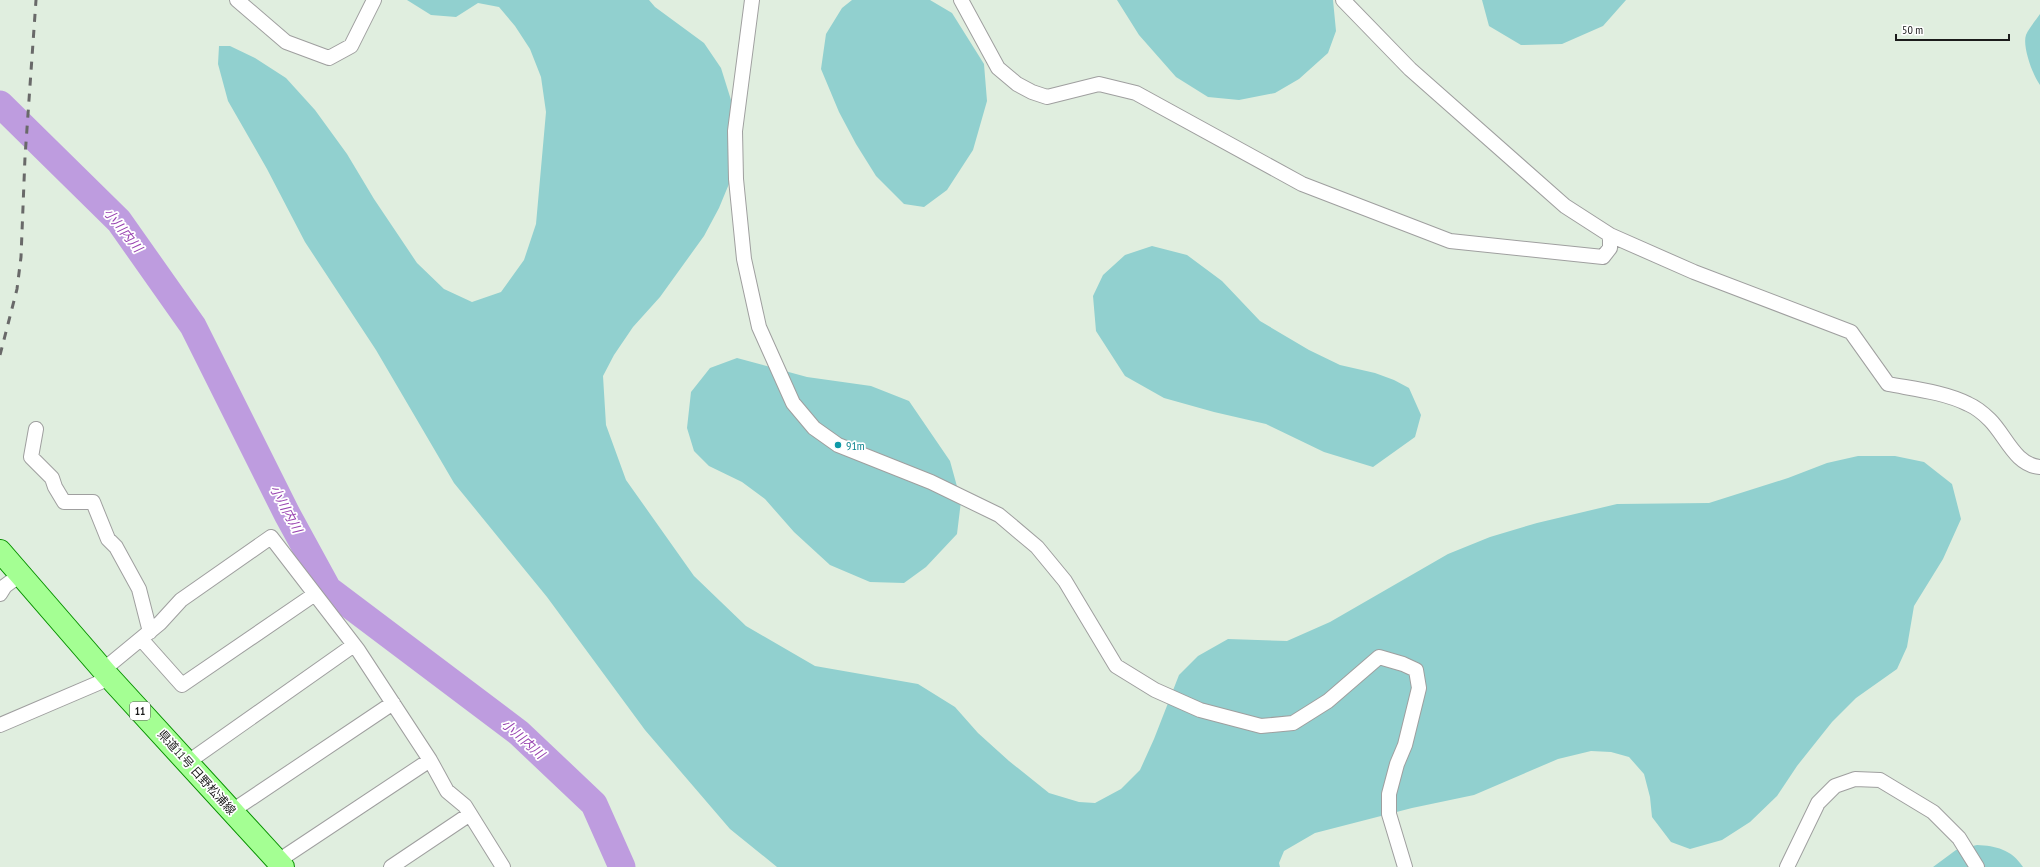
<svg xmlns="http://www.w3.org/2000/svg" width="2040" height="867" viewBox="0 0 2040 867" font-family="'PT Sans Narrow','Noto Sans JP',sans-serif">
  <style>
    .forest { fill: #91d0cf }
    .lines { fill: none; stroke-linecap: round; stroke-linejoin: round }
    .river { stroke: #be9cdf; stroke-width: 27 }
    .street-casing { stroke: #9f9f9f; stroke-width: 16 }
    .primary-casing { stroke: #089200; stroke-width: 24 }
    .street { stroke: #fff; stroke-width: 14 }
    .primary { stroke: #a4ff93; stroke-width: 22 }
    .rail { stroke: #696969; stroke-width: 3; stroke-dasharray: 8 8; stroke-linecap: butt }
    .culture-dot { fill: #0f9aa8; stroke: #fff; stroke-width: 1.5 }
    .labels { text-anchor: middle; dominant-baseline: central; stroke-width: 3.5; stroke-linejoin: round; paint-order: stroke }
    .shield { fill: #fff; stroke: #5f5f5f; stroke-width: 1 }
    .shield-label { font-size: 11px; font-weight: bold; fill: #1b1b1b }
    .culture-label { font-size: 12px; fill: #0d838f; stroke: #fff; text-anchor: start }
    .street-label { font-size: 12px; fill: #1b1b1b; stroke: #fff }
    .water-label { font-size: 13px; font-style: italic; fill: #9842b0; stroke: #fff }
  </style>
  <rect width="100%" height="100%" fill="#e0eedf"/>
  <path class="forest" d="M407 0H649L655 7 704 43 721 68 731 100 737 143 731 179 719 208 704 236 660 297 633 327 614 355 603 376 606 425 626 480 694 576 746 626 815 666 918 684 955 707 978 733 1009 761 1049 793 1079 802 1095 803 1121 789 1140 770 1154 739 1179 675 1198 656 1228 639 1287 641 1330 622 1448 554 1490 537 1537 523 1617 504 1709 503 1788 478 1827 463 1858 456H1895L1924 462 1952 484 1961 519 1943 559 1914 606 1907 647 1897 669 1856 698 1832 722 1797 766 1777 796 1750 822 1722 840 1690 849 1671 842 1652 817 1650 797 1644 774 1629 757 1611 752 1591 751 1558 759 1474 795 1412 808 1315 833 1284 851 1279 863 1280 867H777L730 829 645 730 547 597 454 483 376 350 305 242 267 169 228 101 218 64 219 46H230L255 58 286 78 315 110 347 154 374 199 417 263 444 289 472 302 501 292 524 260 536 224 546 112 541 77 530 49 515 26 499 7 478 3 456 17 431 15Z
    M852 0H930L952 13 984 64 987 101 973 150 947 190 924 207 904 204 876 176 856 144 839 112 821 69 826 34 842 8Z
    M1117 0H1333L1336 31 1328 53 1299 79 1275 93 1239 100 1208 97 1176 77 1139 35Z
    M1482 0H1626L1603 26 1562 44 1521 45 1489 26Z
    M2040 14V85C2033 76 2022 46 2026 35 2029 28 2036 20 2040 14Z
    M1152 246 1187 255 1222 281 1260 321 1309 350 1340 365 1375 373 1394 380 1409 388 1421 415 1415 437 1373 467 1324 452 1266 424 1214 412 1164 398 1125 376 1096 331 1093 296 1103 275 1125 255Z
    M737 358 807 377 871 386 909 401 950 461 961 501 957 534 926 567 904 583 870 582 830 565 794 532 765 499 742 482 709 466 694 451 687 428 691 392 710 368Z
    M1977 845C1996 846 2011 849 2023 867H1933L1956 850Z"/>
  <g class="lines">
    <path class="river" d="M0 104 119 221 193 326 287 514 328 589 519 733 594 804 622 867"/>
    <defs>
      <path id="street" d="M237 0 286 42 329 58 351 46 374 0
        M752 0 735 131 736 179 744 259 759 327 793 403 814 428 838 445 931 482 999 515 1037 547 1065 581 1116 666 1155 690 1200 710 1261 726 1293 723 1328 701 1379 657 1403 664 1416 670 1419 688 1405 745 1397 764 1389 794V814L1405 867
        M961 0 998 68 1017 84 1032 92 1047 97 1099 84 1136 93 1302 184 1450 241 1603 257 1610 248V235
        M1343 0 1410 69 1565 206 1610 235 1694 272 1851 332 1888 384C1914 389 1944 392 1968 404 1975 407 1985 415 1990 420 2006 436 2015 465 2040 467
        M36 429 31 457 52 478 55 487 64 502H93L108 539 116 547 139 589 150 632
        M0 594 5 586 20 575
        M141 639 182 685 315 594
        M103 670 160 623 181 600 271 537 358 650 430 760 447 791 465 806 503 867
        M0 725 110 678
        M188 762 354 645
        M232 811 393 703
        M278 861 430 760
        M391 867 470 814
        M1787 867 1818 803 1835 786 1855 779 1880 780 1933 812 1959 838 1977 867"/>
      <path id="primary" d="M0 551 110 678 283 867"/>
    </defs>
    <use href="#street" class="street-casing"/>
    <use href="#primary" class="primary-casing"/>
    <use href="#street" class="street"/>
    <use href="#primary" class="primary"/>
    <path class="rail" d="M0 355 17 289 21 257 25 157 36 0"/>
  </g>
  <circle class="culture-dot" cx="838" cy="445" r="4"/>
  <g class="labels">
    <rect class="shield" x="130" y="702" width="20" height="18" rx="3"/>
    <g class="shield-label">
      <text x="140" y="711">11</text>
    </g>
    <g class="culture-label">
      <text x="846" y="445">91m</text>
    </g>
    <g class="street-label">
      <text transform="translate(197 772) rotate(48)">県道11号 日野松浦線</text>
    </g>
    <g class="water-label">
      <text transform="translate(123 230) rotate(51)">小川内川</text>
      <text transform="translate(286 509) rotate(62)">小川内川</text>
      <text transform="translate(523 739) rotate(41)">小川内川</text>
    </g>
  </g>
  <path d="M1896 34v6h113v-6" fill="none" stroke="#1b1b1b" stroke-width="2"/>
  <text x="1902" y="34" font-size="12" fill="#1b1b1b" stroke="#ffffff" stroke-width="3" paint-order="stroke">50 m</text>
</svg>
